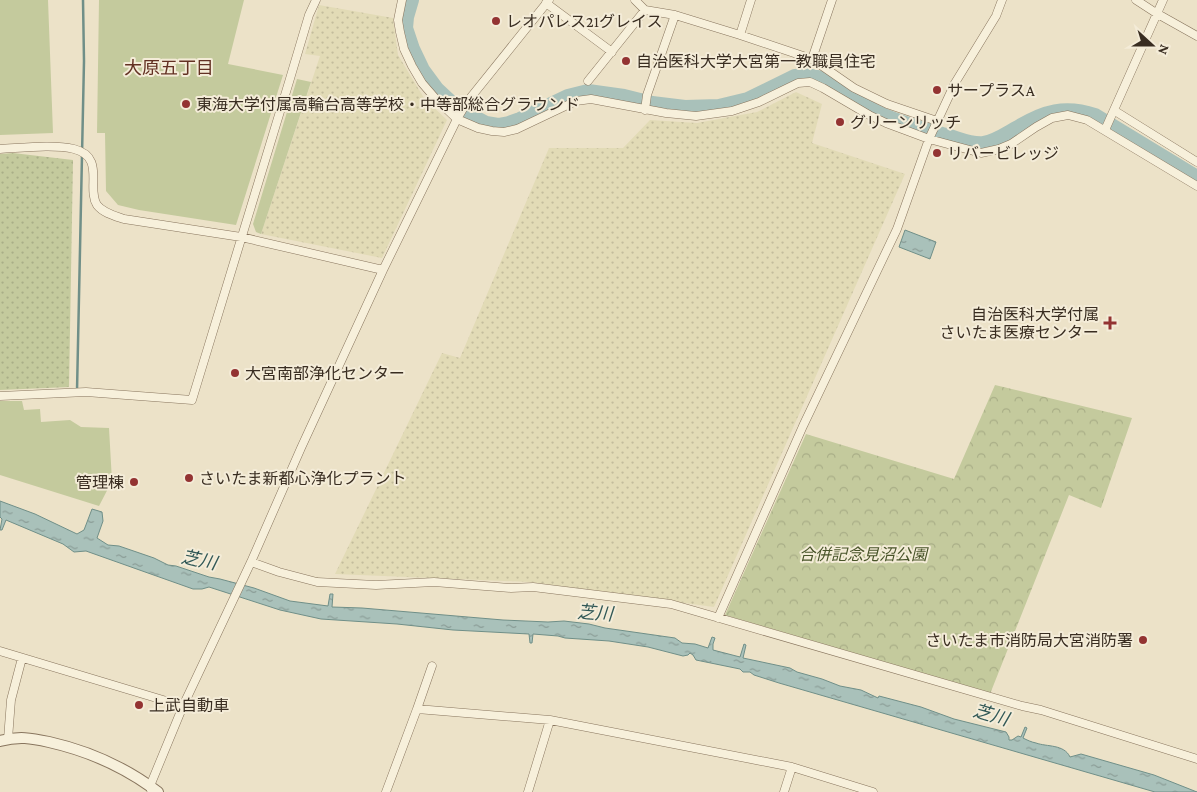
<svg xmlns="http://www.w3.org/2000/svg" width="1197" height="792" viewBox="0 0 1197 792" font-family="'Crimson Pro','Noto Sans JP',serif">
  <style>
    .farmland { fill: url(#farmland-dots) }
    .grass { fill: url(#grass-dots) }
    .forest { fill: url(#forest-crowns) }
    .garden { fill: #c4ca9d }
    .water { fill: url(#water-ripples); stroke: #708f88 }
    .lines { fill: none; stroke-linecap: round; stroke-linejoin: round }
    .stream { stroke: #708f88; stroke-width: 2.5 }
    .river { stroke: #a9c1ba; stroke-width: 16 }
    .minor-casing { stroke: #88755e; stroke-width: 9 }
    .tertiary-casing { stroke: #88755e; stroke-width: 12 }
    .minor { stroke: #f7f0db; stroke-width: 8 }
    .tertiary { stroke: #f7f0db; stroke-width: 10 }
    .poi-dot { fill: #933332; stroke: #f4ecd8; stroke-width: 2 }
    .labels { text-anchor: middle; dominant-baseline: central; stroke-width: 4; stroke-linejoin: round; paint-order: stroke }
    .poi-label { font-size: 16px; fill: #392d21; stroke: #f4ecd8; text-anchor: start }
    .park-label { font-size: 16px; font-style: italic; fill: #485429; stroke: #f4ecd8 }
    .neighbourhood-label { font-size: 18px; fill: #633123; stroke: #f4ecd8 }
    .water-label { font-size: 18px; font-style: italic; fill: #315856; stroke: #f4ecd8 }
  </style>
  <defs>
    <pattern id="farmland-dots" width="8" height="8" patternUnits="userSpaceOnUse" patternTransform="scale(1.25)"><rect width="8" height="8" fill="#e2dbb6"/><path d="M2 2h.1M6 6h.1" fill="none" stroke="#c3bc9c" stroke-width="1.8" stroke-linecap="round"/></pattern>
    <pattern id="grass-dots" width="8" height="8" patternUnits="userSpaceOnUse" patternTransform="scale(1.25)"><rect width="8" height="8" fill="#c4ca9d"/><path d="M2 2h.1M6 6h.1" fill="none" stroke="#a9ae87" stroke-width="1.8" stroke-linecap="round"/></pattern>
    <pattern id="forest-crowns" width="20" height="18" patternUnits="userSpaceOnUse" patternTransform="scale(1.25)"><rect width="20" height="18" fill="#c4ca9d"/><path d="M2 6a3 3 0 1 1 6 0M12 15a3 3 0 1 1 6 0" fill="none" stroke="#a9ae87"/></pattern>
    <pattern id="water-ripples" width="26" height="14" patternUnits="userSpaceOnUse" patternTransform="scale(1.25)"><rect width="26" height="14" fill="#a9c1ba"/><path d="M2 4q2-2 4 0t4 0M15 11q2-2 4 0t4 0" fill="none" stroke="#8b9d97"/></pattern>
  </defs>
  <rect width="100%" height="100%" fill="#ece2c8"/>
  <path class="farmland" d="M319 5 393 18 398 55 424 98 447 120 382 258 261 234 320 56 305 54Z
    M796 92 822 104 812 143 905 174 714 607 530 582 335 574 442 353 460 358 549 148H623L650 120 697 123 757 112Z"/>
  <path class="grass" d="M13 153 73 160 69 387 0 390V154Z"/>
  <path class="forest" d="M995 385 1132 418 1101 508 1069 495 990 694 725 615 806 434 954 479Z"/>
  <path class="garden" d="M0 0H48L53 133 0 135Z
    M99 0H244L228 64 283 75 236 225 139 210 118 205 106 191 105 133H97Z
    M297 79 311 82 261 234 256 232 253 224Z
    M0 401H22L24 410 40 409 41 422 70 420 81 427 109 428 112 481 99 506 0 475Z"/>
  <path class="water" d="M905 230 936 242 930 259 899 247Z
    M0 501 35 514 77 534 84 530 92 509 102 512 103 521 97 538 108 545 119 546 154 558 168 565 176 566 209 577 220 579 254 588 290 601 328 606 330 594H333L332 607 362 608 503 620 548 622 564 621 589 624 605 628 675 638 682 643 695 644 708 648 712 637 715 638 713 644V650L740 657 744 644 746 645 743 658 790 668 797 672 822 679 840 686 861 690 878 698 879 696 921 707 954 719 1006 732 1009 737V740H1012L1018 736 1021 737 1025 727 1027 728 1023 738C1027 740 1031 742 1036 743 1047 747 1064 744 1070 757L1081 754 1154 775 1197 792H1155L779 683 754 675 750 672H743L740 669 696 660 693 655 690 653 688 655 683 656 648 647 609 641 565 638 558 636 533 634 532 643H530L529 634 453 630 397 624 321 619 280 610 209 587 202 589H193L86 551 74 552 63 544 6 520 2 530H0L2 519 0 517Z"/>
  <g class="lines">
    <path class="stream" d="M77 391 84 61 83 0"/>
    <path class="river" d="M411 0 406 17 405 28 412 49 422 70 436 89 451 103 471 116 486 124 498 126 509 124 520 120 568 97 588 92 624 97 652 104 685 108 719 107 748 100 795 77 807 76 818 78C838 89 857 102 877 113 899 124 923 129 946 136 958 139 972 146 984 144 996 142 1007 134 1018 128 1044 112 1065 106 1095 116L1197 178"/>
    <defs>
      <path id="minor" d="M402 0 398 20 400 32 404 49 412 66 422 83 435 98 457 119 478 128 492 131 504 132 517 129 576 101 591 99 666 113 696 116 732 111 759 102 798 83 810 82 823 88 869 115 886 123 929 139 981 153 999 149 1011 144 1036 127 1052 118 1068 115 1087 120 1197 186
        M635 0 645 10 675 15 740 35 812 59 854 88 887 104 937 121
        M1136 0 1156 13 1197 36
        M546 3 612 52
        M740 35 751 0
        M812 59 832 0
        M588 81 645 10
        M645 110 647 95 675 15
        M1115 111 1197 162
        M1105 130 1163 0
        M0 149C21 148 54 144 74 149 106 157 86 188 97 205 103 213 115 216 124 219L241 237 383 270
        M0 396 86 392 192 400 289 82 309 15 316 0
        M251 562 279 572 317 582 376 585 434 582 511 588 533 587 671 604 1022 706 1041 710 1197 759
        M718 618 803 426 897 229 929 139 955 83 996 16 1002 0
        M0 651 183 706
        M417 709 432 666
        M8 739 11 700 22 658
        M151 790 150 786 183 706 251 562 301 448 383 270 457 119 467 102 549 0
        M386 792 417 709 550 720 792 767 873 792
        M528 792 550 720
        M784 792 792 767"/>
      <path id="tertiary" d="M0 741C19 736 31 738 49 742 89 751 125 767 158 792"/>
    </defs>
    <use href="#minor" class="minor-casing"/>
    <use href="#tertiary" class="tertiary-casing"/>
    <use href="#minor" class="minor"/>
    <use href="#tertiary" class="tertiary"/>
  </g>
  <g class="poi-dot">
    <circle cx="496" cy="21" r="5"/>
    <circle cx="626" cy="61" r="5"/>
    <circle cx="937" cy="90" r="5"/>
    <circle cx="186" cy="104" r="5"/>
    <circle cx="840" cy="122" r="5"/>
    <circle cx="937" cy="153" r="5"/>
    <path d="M1107.5 315.5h5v5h5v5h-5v5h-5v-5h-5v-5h5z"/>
    <circle cx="235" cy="373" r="5"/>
    <circle cx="189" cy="478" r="5"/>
    <circle cx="134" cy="482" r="5"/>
    <circle cx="1143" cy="640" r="5"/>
    <circle cx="139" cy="705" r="5"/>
  </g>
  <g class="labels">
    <g class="poi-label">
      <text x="506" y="21">レオパレス21グレイス</text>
      <text x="636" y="61">自治医科大学大宮第一教職員住宅</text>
      <text x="947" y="90">サープラスA</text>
      <text x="196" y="104">東海大学付属高輪台高等学校・中等部総合グラウンド</text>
      <text x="850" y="122">グリーンリッチ</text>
      <text x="947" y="153">リバービレッジ</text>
      <text x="1099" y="314" text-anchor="end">自治医科大学付属<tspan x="1099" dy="18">さいたま医療センター</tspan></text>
      <text x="245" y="373">大宮南部浄化センター</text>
      <text x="199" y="478">さいたま新都心浄化プラント</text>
      <text x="124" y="482" text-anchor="end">管理棟</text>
      <text x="1133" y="640" text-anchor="end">さいたま市消防局大宮消防署</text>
      <text x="149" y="705">上武自動車</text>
    </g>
    <g class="park-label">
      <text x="863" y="554">合併記念見沼公園</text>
    </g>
    <g class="neighbourhood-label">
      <text x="169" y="68">大原五丁目</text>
    </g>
    <g class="water-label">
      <text transform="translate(199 560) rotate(12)">芝川</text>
      <text transform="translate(595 613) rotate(4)">芝川</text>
      <text transform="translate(991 715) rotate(16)">芝川</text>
    </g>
  </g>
  <g transform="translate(1152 45) rotate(111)" stroke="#f4ecd8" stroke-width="4" paint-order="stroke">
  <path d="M0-4L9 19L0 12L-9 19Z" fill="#392d21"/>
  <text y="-8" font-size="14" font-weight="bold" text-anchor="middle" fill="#392d21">N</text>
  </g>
</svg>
